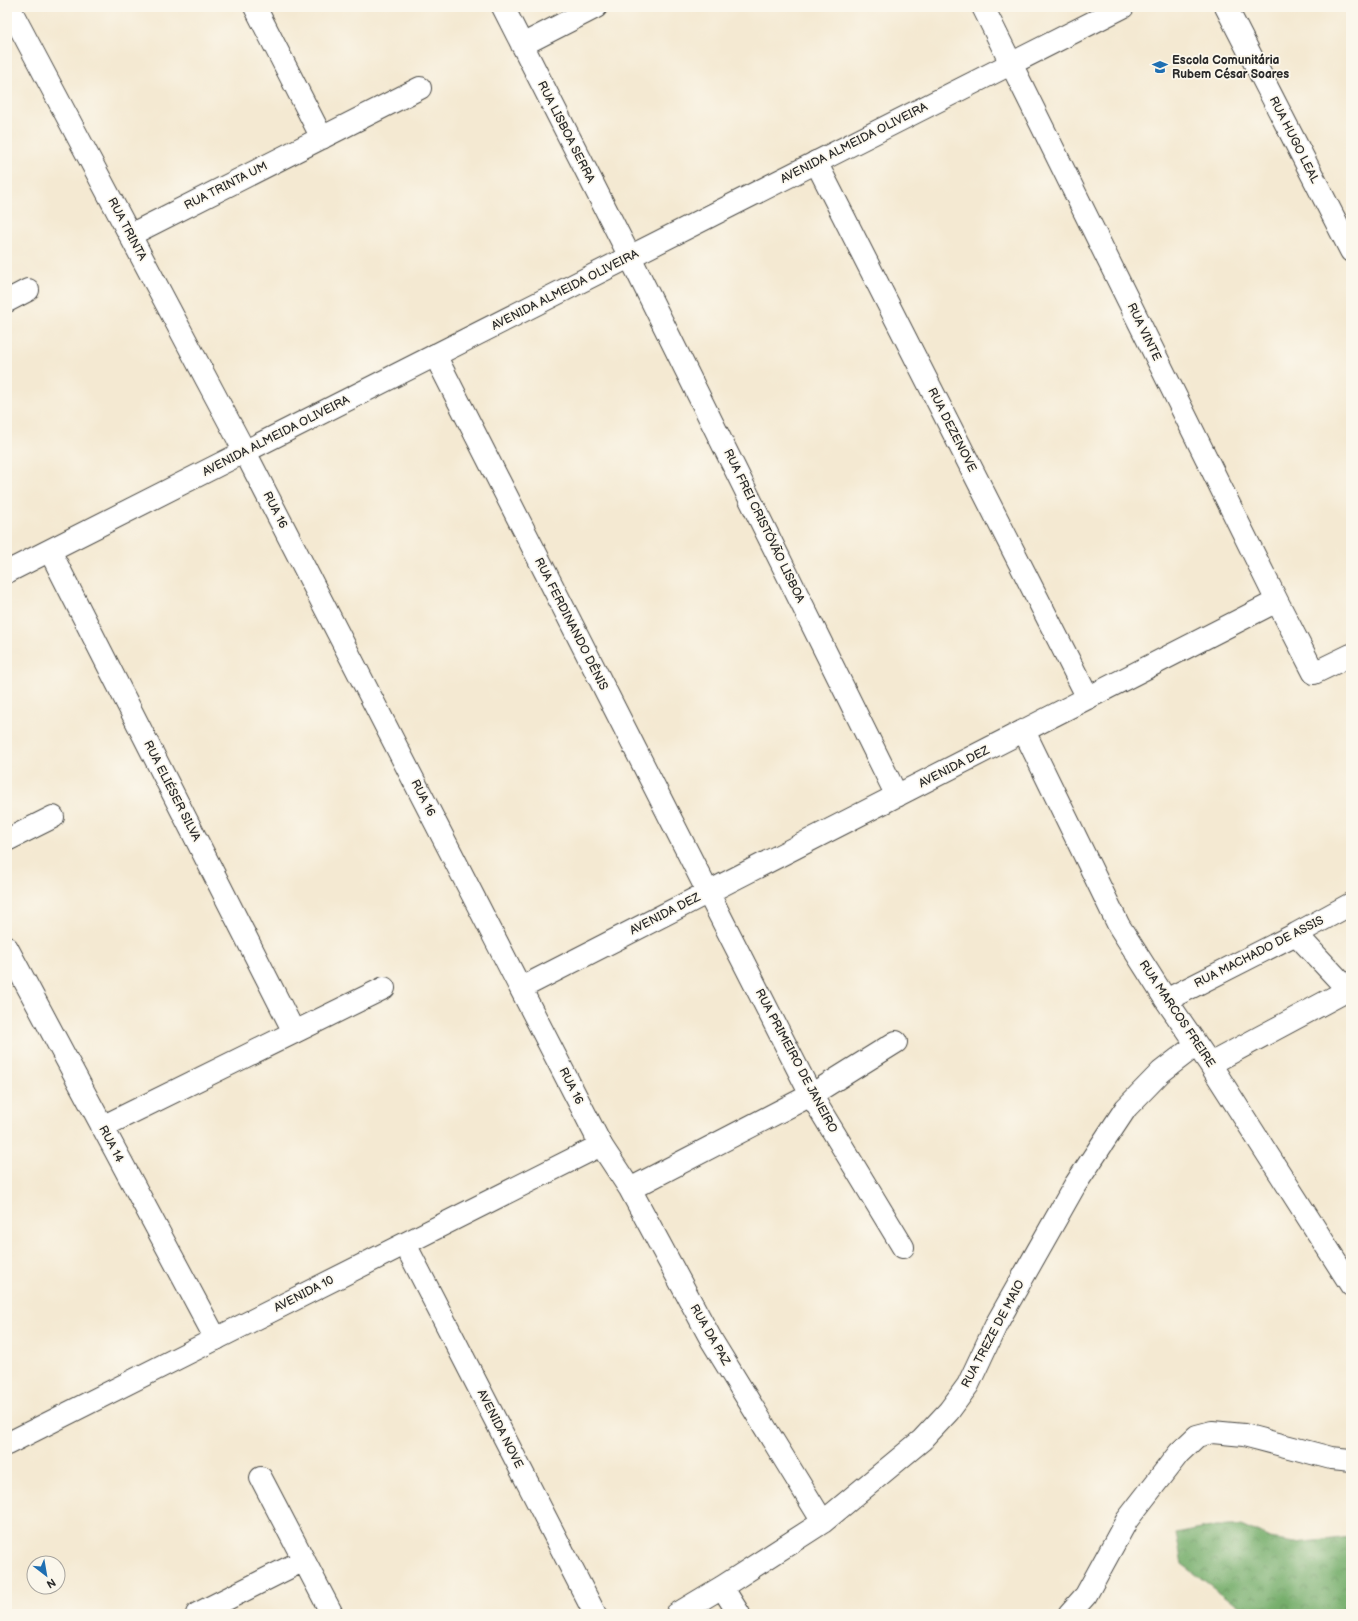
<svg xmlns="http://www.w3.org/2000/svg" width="1358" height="1621" viewBox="0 0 1358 1621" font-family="'Balsamiq Sans',sans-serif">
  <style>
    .forest { fill: url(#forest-crowns); stroke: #506c4c }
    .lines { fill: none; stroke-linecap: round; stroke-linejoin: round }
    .minor-casing { stroke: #494844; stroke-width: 24 }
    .tertiary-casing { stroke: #494844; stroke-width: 24 }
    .minor { stroke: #fff; stroke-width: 22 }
    .tertiary { stroke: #fff; stroke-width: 22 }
    .labels { text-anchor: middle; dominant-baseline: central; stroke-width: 3.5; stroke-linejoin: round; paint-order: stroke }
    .poi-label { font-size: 12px; font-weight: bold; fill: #2b2b2b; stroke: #fbf7ec; text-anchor: start }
    .street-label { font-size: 12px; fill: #2b2b2b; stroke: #fbf7ec }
  </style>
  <defs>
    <pattern id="forest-crowns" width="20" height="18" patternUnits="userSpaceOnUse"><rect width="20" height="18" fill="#76ae6c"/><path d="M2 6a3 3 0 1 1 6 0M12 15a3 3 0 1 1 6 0" fill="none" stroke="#618e59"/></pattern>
  </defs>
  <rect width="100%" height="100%" fill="#fbf7ec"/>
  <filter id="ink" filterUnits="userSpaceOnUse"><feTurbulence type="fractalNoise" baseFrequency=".025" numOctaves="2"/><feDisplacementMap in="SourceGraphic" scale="8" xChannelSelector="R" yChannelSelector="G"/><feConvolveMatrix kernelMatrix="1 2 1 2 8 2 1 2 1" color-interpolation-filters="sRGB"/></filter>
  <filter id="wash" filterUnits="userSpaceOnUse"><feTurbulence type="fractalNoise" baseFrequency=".012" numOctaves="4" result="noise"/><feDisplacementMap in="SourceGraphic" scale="16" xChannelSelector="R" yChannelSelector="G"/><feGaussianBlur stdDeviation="0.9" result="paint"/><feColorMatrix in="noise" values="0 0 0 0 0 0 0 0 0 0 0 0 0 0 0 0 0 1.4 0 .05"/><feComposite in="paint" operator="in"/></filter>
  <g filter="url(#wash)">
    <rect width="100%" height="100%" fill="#f4e9d2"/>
    <path class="forest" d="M1216 1526H1241L1270 1539 1295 1543 1351 1537V1614H1249L1182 1564 1176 1534Z"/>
  </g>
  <g filter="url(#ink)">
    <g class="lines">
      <defs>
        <path id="minor" d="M9 7 245 452
          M255 7 322 138
          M503 7 630 257 897 796
          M983 7 1277 601 1314 673 1351 655
          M1226 7 1351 251
          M522 45 596 7
          M816 162 1088 698
          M130 235 420 88
          M7 301 28 290
          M435 355 811 1095 903 1247
          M50 551 294 1032
          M1024 731 1119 926 1166 1000 1210 1064 1351 1285
          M7 840 53 817
          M1296 934 1351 993
          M7 948 216 1339
          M521 988 1277 601
          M1166 1000 1296 934 1351 904
          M1210 1064 1348 990
          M102 1127 384 988
          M601 1145 630 1189 712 1341 823 1522
          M630 1189 811 1095 896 1042
          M261 1478 332 1614
          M722 1587 739 1614
          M197 1614 304 1560
          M677 1614 722 1587 823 1522 922 1440 949 1411 968 1385 997 1323 1075 1185 1126 1108 1161 1072 1196 1045
          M1069 1614 1086 1595 1127 1520 1179 1453 1197 1436 1212 1432 1244 1435 1331 1458 1351 1460"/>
        <path id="tertiary" d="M7 572 1123 7
          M405 1244 595 1614
          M7 1444 601 1145 245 452"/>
      </defs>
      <use href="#minor" class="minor-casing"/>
      <use href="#tertiary" class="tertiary-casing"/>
      <use href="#minor" class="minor"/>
      <use href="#tertiary" class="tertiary"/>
    </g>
  </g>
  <defs>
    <symbol id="school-bare" viewBox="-9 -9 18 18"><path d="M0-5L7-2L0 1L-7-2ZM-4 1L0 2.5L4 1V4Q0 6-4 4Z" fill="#1f6fb2" stroke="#fbf7ec" stroke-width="2.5" paint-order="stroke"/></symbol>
  </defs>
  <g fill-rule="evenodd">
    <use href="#school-bare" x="1149" y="56" width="22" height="22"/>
  </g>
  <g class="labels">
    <g class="poi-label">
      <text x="1172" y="60">Escola Comunitária<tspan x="1172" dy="14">Rubem César Soares</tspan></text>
    </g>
    <g class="street-label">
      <text transform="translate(566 132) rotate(63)">RUA LISBOA SERRA</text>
      <text transform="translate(1294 140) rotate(63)">RUA HUGO LEAL</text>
      <text transform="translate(854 143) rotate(-27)">AVENIDA ALMEIDA OLIVEIRA</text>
      <text transform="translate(226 186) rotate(-27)">RUA TRINTA UM</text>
      <text transform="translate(127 229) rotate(62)">RUA TRINTA</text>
      <text transform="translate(565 290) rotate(-27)">AVENIDA ALMEIDA OLIVEIRA</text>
      <text transform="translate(1144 332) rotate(64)">RUA VINTE</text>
      <text transform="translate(952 430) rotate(63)">RUA DEZENOVE</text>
      <text transform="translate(276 436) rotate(-27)">AVENIDA ALMEIDA OLIVEIRA</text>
      <text transform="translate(275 510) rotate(63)">RUA 16</text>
      <text transform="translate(764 526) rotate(64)">RUA FREI CRISTÓVÃO LISBOA</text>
      <text transform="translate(571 624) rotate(63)">RUA FERDINANDO DÊNIS</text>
      <text transform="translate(954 767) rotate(-27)">AVENIDA DEZ</text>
      <text transform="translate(172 791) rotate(63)">RUA ELIÉSER SILVA</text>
      <text transform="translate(423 798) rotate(63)">RUA 16</text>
      <text transform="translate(665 914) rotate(-27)">AVENIDA DEZ</text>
      <text transform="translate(1259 952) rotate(-27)">RUA MACHADO DE ASSIS</text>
      <text transform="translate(1177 1014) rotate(56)">RUA MARCOS FREIRE</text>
      <text transform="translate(796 1061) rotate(62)">RUA PRIMEIRO DE JANEIRO</text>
      <text transform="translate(571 1086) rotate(63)">RUA 16</text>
      <text transform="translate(111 1144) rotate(62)">RUA 14</text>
      <text transform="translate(304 1294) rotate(-27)">AVENIDA 10</text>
      <text transform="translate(993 1334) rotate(-62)">RUA TREZE DE MAIO</text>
      <text transform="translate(710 1335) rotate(60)">RUA DA PAZ</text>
      <text transform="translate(500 1429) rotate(63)">AVENIDA NOVE</text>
    </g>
  </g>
  <rect width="1358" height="1621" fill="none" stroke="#fbf7ec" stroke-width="24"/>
  <g transform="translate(46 1575) rotate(149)"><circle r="19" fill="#fbf7ec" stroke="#a8a59f"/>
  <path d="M0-3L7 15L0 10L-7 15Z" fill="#1f6fb2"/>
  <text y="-6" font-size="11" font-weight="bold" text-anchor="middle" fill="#2b2b2b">N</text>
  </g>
</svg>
